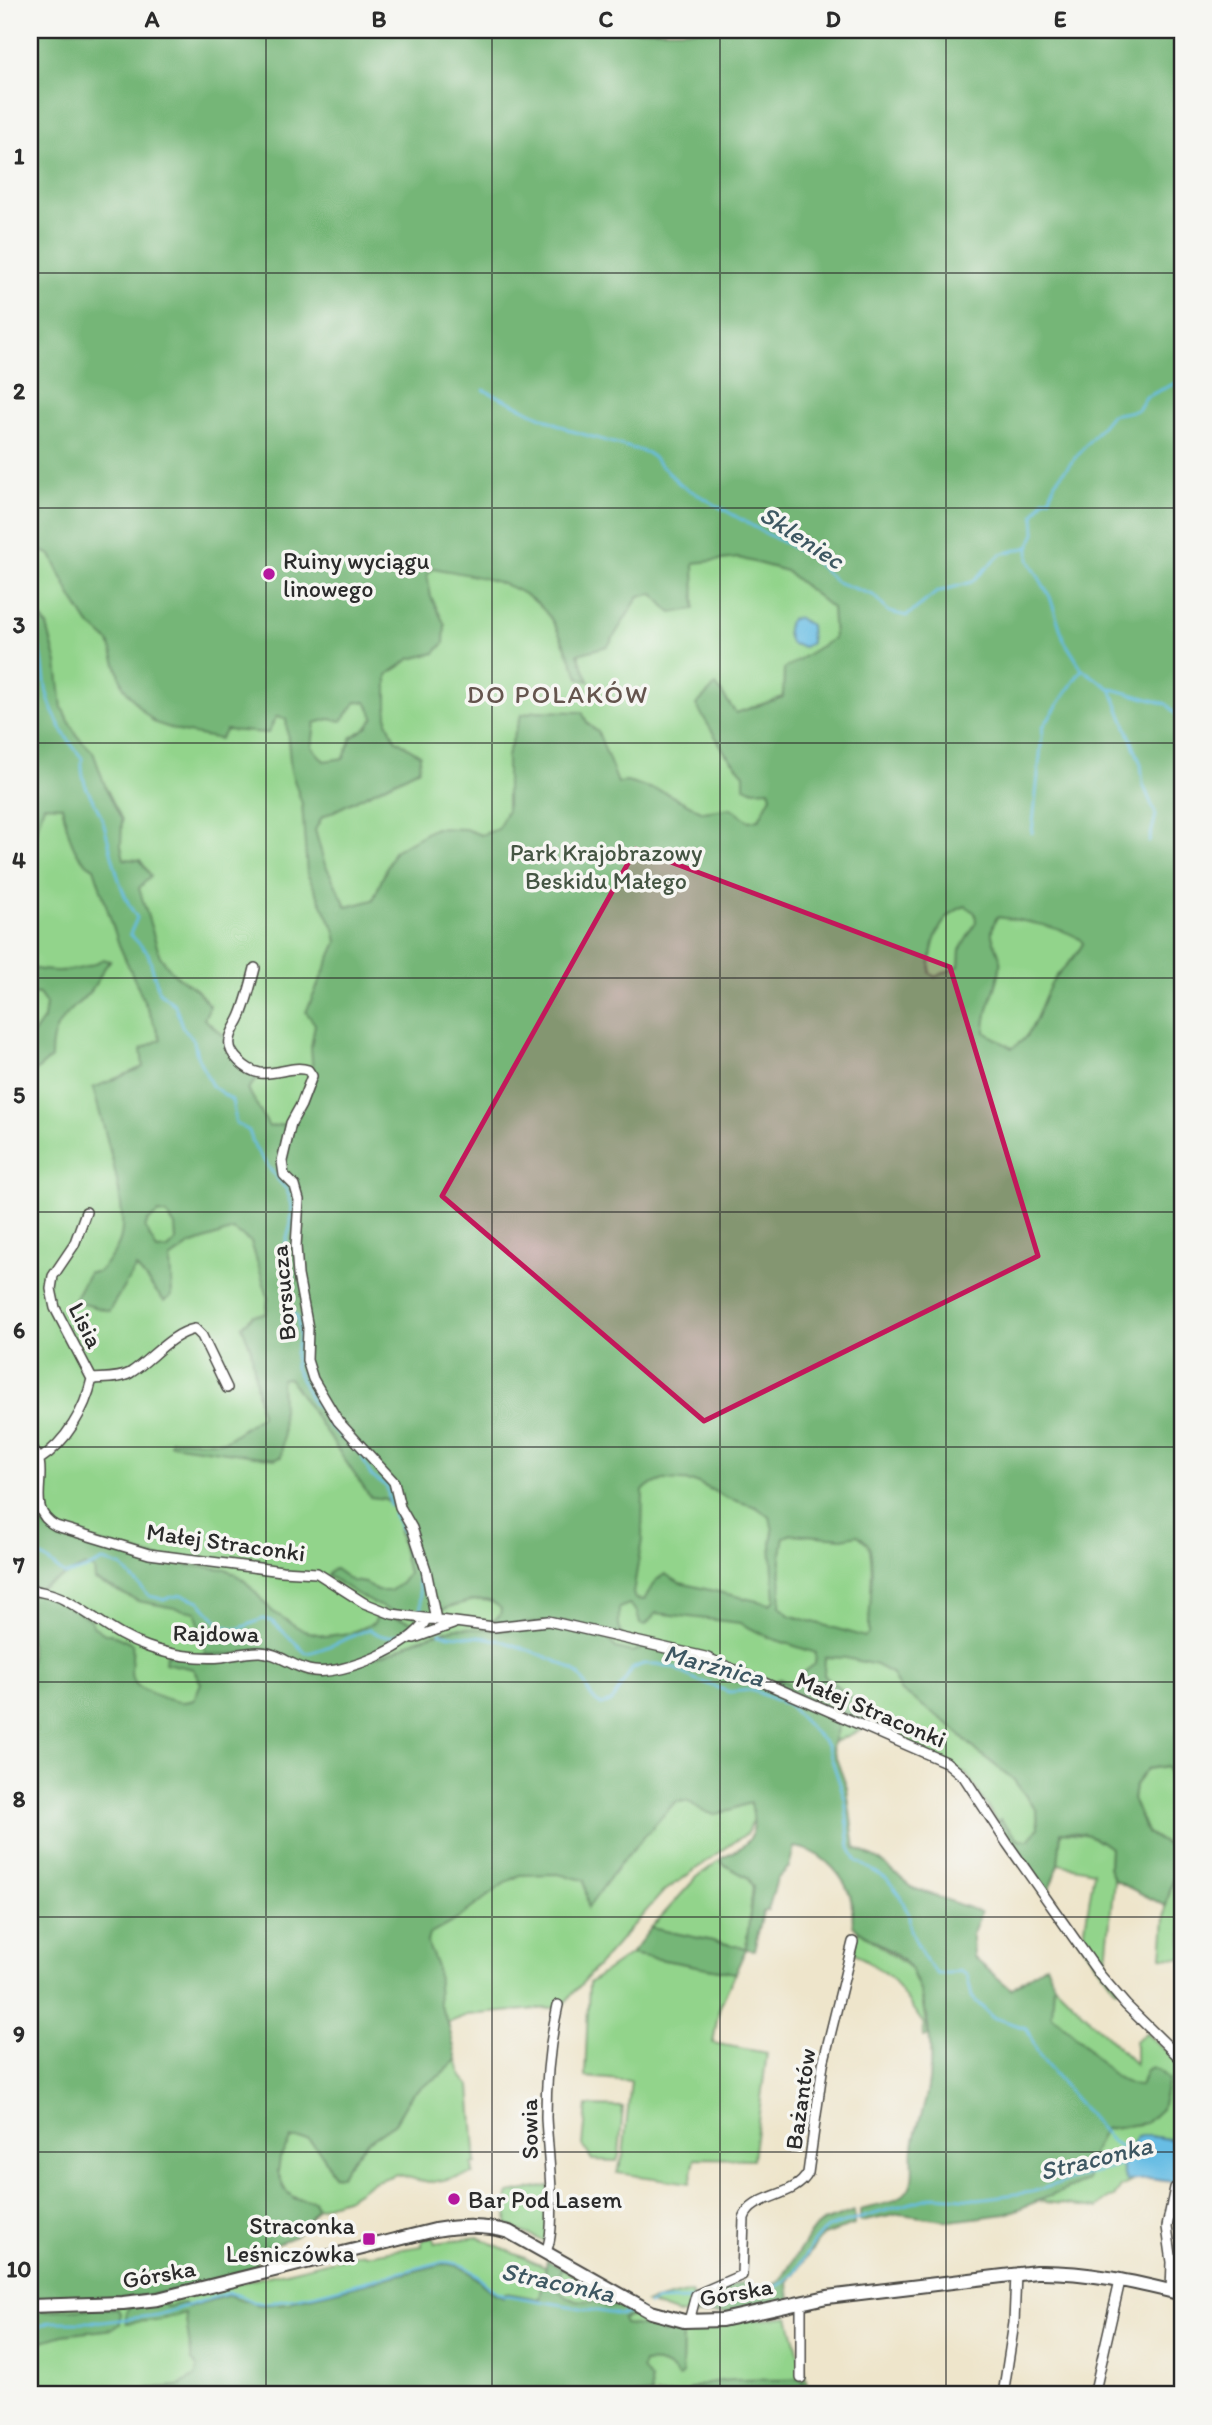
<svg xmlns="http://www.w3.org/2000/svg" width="1212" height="2425" viewBox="0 0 1212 2425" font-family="Itim,sans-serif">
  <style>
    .green { fill: #92d48b; stroke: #5e805b; stroke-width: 2 }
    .forest { fill: #75b677; stroke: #507051; stroke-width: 2; fill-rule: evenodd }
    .water { fill: #67bde4; stroke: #497488; stroke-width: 2 }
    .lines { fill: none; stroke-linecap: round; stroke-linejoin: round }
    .stream { stroke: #67bde4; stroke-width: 2.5 }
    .street-casing { stroke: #484743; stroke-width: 12 }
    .secondary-casing { stroke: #484743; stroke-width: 16 }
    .street { stroke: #fff; stroke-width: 9 }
    .secondary { stroke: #fff; stroke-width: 12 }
    .marked { fill: #c2185b; fill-opacity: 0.2; stroke: #c2185b; stroke-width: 5; stroke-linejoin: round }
    .grid { fill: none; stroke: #2b2b2b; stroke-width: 2; stroke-opacity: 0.55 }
    .poi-dot { fill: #b5179e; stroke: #f6f6f2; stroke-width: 2.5 }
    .labels { text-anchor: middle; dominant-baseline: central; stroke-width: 7; stroke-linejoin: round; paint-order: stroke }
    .poi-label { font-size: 24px; fill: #2b2b2b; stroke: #f6f6f2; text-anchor: start }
    .park-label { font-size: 24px; fill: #455543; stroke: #f6f6f2 }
    .street-label { font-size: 24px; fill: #2b2b2b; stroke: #f6f6f2 }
    .water-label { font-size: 26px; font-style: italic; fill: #3d5762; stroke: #f6f6f2 }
    .neighbourhood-label { font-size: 26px; letter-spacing: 2px; fill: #65554e; stroke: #f6f6f2 }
    .neatline { fill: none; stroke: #2b2b2b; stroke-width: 2.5 }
    .grid-label { font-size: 23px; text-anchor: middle; font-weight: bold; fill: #2b2b2b }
  </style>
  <rect width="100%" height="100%" fill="#f6f6f2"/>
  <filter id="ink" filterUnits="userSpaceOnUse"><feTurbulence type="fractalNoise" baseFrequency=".0143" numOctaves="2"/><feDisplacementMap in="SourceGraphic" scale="14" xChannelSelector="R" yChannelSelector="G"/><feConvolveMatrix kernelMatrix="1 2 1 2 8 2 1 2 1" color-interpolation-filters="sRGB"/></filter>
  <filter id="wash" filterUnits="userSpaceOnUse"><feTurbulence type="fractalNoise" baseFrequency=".00686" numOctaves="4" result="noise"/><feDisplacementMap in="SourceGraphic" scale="28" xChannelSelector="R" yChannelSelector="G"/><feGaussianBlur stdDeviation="1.57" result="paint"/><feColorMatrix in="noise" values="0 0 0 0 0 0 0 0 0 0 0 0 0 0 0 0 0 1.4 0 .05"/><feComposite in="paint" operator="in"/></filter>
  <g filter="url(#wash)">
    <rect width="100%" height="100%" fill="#eee5cb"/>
    <path class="green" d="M30 30H1182V1701L936 1716 950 1725 978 1752 1013 1779 1037 1811 1038 1828 1029 1840H1019L1000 1820 997 1822 967 1775 871 1725 749 1782 755 1817 747 1833 662 1893 561 2007 467 2015 448 2023 445 2017 323 2155 333 2175 341 2176 346 2166 367 2142 395 2123 412 2094 442 2074 457 2060 463 2078 470 2086 476 2163 472 2164 473 2174 428 2183 397 2174 373 2182 348 2198 317 2208 313 2201C300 2200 288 2199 282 2184L195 2294 363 2253 365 2255 422 2246V2240L434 2237 435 2243 478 2237 560 2274 561 2268 643 2315 665 2323 684 2326V2329L757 2318 758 2320 789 2317 810 2395H30Z
      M1168 1766 1173 1784 1175 1843 1170 1847 1147 1832 1133 1799 1135 1785 1147 1769Z
      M1182 1784V1958L1162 1957 1166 1906 1176 1870Z
      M1061 1832 1093 1835 1110 1848 1109 1867 1114 1880 1105 1970 1119 1988 1115 1989 1062 1917 1063 1914 1083 1941 1094 1871 1058 1864Z
      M721 1859 723 1864 747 1877 753 1887 746 1948 651 1928 696 1878Z
      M858 1930 910 1968 921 1993 928 2037H924L923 2023 890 1977 854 1952Z
      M631 1954 735 1973 719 2009 713 2043 767 2053 753 2159 695 2158 690 2183 617 2173 623 2156 631 2081 585 2077 589 1983Z
      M1054 1984 1135 2064V2041L1146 2033 1182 2066V2141L1142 2135 1127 2181H1132L1121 2187 1114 2197H1109L1097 2208 1037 2201 1087 2181 1093 2152 1104 2129 1146 2123V2070L1140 2086C1114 2085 1098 2058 1081 2041 1072 2032 1061 2024 1051 2015Z
      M587 2106 623 2107 619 2155 617 2161 592 2160 583 2145Z
      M549 2186 547 2240 545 2242 507 2225 508 2193Z
      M691 2292 693 2297 687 2315 678 2314 647 2303Z"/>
    <path class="forest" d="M30 30H1182V1722L1176 1736 1182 1764 1181 1848 1166 1906 1114 1880 1109 1867 1110 1848C1092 1834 1084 1832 1061 1832L1058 1864 1047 1898 997 1822 1000 1819 1019 1840H1029L1038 1828 1037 1811 1013 1779 978 1752 950 1725 900 1690 891 1673 876 1665 846 1658 825 1657 824 1675 860 1705 861 1720 772 1683 780 1679 793 1686 803 1673 815 1664 816 1653 770 1638 740 1623 656 1613 646 1625 640 1624 637 1612 629 1604 619 1608V1626L622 1636 566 1622 497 1625 493 1621 500 1615 501 1609C483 1587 446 1612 423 1615 393 1620 351 1591 328 1575L330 1571 335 1569 352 1581 366 1583 377 1591H390L401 1583 408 1574 399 1533 398 1513 386 1499 370 1497 289 1378 281 1379 283 1438 281 1457 275 1459 170 1444 171 1440 225 1441 261 1416 251 1349 242 1326 254 1315 266 1314 268 1297 251 1242 233 1230 190 1245 170 1259 172 1296 164 1301 136 1267 109 1311 73 1301 89 1272H98C108 1262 118 1250 121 1236 128 1203 102 1123 93 1088L143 1067 141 1049 161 1039 119 945 94 868C71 857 68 830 62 806L44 805 30 851V602L47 626 57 663 62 708 77 736 93 752 106 788 122 820 121 846 124 859 140 860 151 876 139 888 160 956 174 974 197 990 210 1006 204 1019 227 1038 228 1049 260 1075 248 1089 269 1127 289 1123 313 1073 311 1047 315 1024 306 1012 337 942 334 928 307 874 302 804 291 771 286 719 276 717 268 733 226 730 220 739 182 732 155 723 139 707 123 686 109 642 88 623 72 598 51 555 30 546ZM739 558 786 571 832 608 834 638 784 669 783 697 736 713 716 685 696 705 726 754 744 774V787L755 790 769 789 771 796 759 819 749 821 731 808 703 812 664 792 627 782 618 783 598 732 588 724 582 712 535 711 521 715 507 756V810L498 829 481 835 465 829 435 828 394 851 373 900 347 907 324 862 315 830 322 817 419 769 420 755 395 739 387 721V675L410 659 435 653 444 643 445 625 431 597 427 574 433 568C473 576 521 580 548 615 559 628 571 661 580 679L589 681 578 654 608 646 639 596 653 594 671 613 695 609 694 563ZM356 702H366L374 717 367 727 351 738 344 758 324 761 312 747 315 723 329 719 342 721ZM966 906 975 913 976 922 960 950 959 966 935 977 930 973C930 946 938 915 966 906ZM997 917C1015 919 1073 928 1083 943 1076 958 1065 965 1055 978 1038 1001 1039 1033 1012 1048L985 1032C985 1006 997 991 1000 968 1003 944 983 942 997 917ZM159 1213 167 1215 175 1226 176 1241 168 1249 157 1250 145 1228 148 1221ZM664 1480 696 1482 727 1498 756 1507 770 1517 773 1531 771 1544 775 1600 770 1604 680 1583 665 1574 655 1581 644 1600 635 1599 633 1593 642 1540 643 1491 648 1486ZM792 1534 842 1538 858 1535C861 1538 864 1540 867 1543 877 1558 868 1613 869 1633L865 1637 789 1615 780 1606C782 1583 778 1558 784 1537ZM1167 1766 1173 1784 1175 1843 1170 1847 1147 1833 1133 1799 1135 1785 1147 1769Z
      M103 959 110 961C102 969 99 980 92 989 71 1014 50 1019 51 1058L30 1076V1039L44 1019 46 1004 39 994 30 993V968C55 973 81 973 103 959Z
      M30 1505C33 1520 43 1526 57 1532L186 1565 226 1569 245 1581 272 1611 304 1631 326 1636 350 1633 374 1623 378 1614 415 1622 416 1629 375 1656 328 1669H315L272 1652 206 1655 196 1612 138 1601 95 1580 94 1569 85 1566 39 1589 30 1587Z
      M30 1591 54 1598 91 1620 93 1626 105 1634H111L132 1644C134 1656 129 1669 132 1678 134 1689 171 1702 182 1702 186 1702 190 1701 194 1700L201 1683 193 1669 165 1663 166 1655 261 1654 314 1674 395 1651 418 1639 456 1628 505 1630 543 1624 608 1639 616 1648 632 1652 645 1647 703 1659 739 1674 839 1722 832 1747 847 1788 855 1848 878 1859 913 1888 981 1912 972 1935 973 1957 1011 1989 1046 1964 1054 1984 1052 2015C1061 2024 1072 2032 1081 2041 1098 2058 1114 2085 1140 2086L1146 2070 1152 2067 1159 2070 1168 2080 1161 2109 1146 2123 1104 2129 1093 2152 1087 2181 1006 2214 950 2221 900 2214 860 2222V2210C875 2206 899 2203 908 2190 916 2179 911 2161 913 2148 914 2132 921 2118 925 2102 935 2062 931 2009 912 1972 903 1955 869 1939 853 1926 852 1916 853 1902 849 1892 839 1870 818 1849 794 1847L789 1867 777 1879 768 1910 763 1912 754 1950 746 1949 735 1973 631 1954 651 1928 746 1948 753 1887 747 1877 723 1864 721 1859C752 1842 758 1838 751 1803 719 1811 718 1824 688 1801L675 1802 620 1864 588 1908 584 1880 557 1874 520 1875 505 1883 456 1920 429 1935 427 1942 437 1967 439 2003 448 2023 457 2060 442 2074 412 2094 395 2123 367 2142 346 2166 341 2176 333 2175 323 2155 308 2139H291L280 2158 278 2172 285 2190 295 2199 314 2201 317 2208 296 2236 256 2251 257 2269 143 2297 30 2300Z
      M854 2211V2225L823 2235 788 2282 790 2299 731 2313 694 2315 697 2297 715 2290 745 2282 748 2291 772 2286 782 2278 811 2232 823 2222Z
      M547 2260 561 2268 559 2290C571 2308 590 2294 609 2308L622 2304 640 2314 623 2319 625 2324 656 2328 662 2333 679 2332 683 2335 682 2375 678 2377C669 2365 659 2361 644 2363L642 2369 650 2380 651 2395H138L147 2389 178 2386 195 2376 198 2367 192 2361 185 2313 159 2320 126 2323V2312L130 2307 161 2302 167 2307 183 2303 188 2307 229 2295 258 2305 290 2303 292 2300 315 2296 443 2264C475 2264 477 2289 504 2297L505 2293 540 2299Z
      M117 2308 120 2313V2324L113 2329 63 2335 30 2345V2311Z
      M799 2379 803 2381 805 2392 836 2395H684C701 2373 771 2382 799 2379Z"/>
    <path class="water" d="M798 618 810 625 811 643 804 647 791 644C786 635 785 628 791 619Z
      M1142 2135 1182 2141V2183L1149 2179 1127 2181C1116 2166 1128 2149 1137 2136Z"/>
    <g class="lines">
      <path class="stream" d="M484 390 572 431 648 453 681 485 763 532 809 556 836 582 873 595 889 612 907 616 937 592 972 582 1001 554 1029 547 1035 533 1034 515 1044 499 1050 497 1055 482 1111 415 1138 410 1146 397 1182 380
        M1029 547V560L1050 597 1064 640 1082 669 1111 689 1141 764 1143 784 1156 815 1149 842
        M30 630C47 653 41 671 48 697 55 721 66 739 82 758 80 791 96 797 104 825 113 856 118 890 137 918L130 934 148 953 159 992 175 1005 182 1026 194 1041 197 1056 212 1086 232 1100 236 1123 249 1131 255 1148 277 1179 287 1190 292 1206 291 1224 285 1246 293 1277 285 1291 288 1305 298 1319 299 1337 295 1353V1368L305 1387 313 1403 323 1411 329 1426 360 1453 371 1476 387 1487 390 1505
        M1112 689 1167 704 1182 722
        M1032 833 1043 727 1082 669
        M393 1514 407 1540V1554L416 1562 422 1615
        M30 1553 44 1558 65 1575 84 1570 103 1561 121 1566 149 1596 163 1599 182 1595 199 1601 222 1626 238 1629 263 1619 272 1621 306 1653C324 1651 350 1636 369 1629 389 1643 396 1635 417 1627
        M440 1633C456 1637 472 1636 488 1638 506 1641 569 1663 579 1675 589 1687 586 1695 601 1705L611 1702 632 1669 643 1664H658L674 1668 692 1678 729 1692 752 1690 788 1705 827 1745 845 1799 850 1848 857 1861 887 1879 899 1894 909 1915 910 1930 926 1962 937 1974H949L959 1971 967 1975 972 1997 992 2017 1026 2028 1040 2057 1110 2140 1129 2152
        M697 2301C723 2302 773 2296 791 2276 806 2260 809 2242 827 2228L935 2196 977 2199 1032 2192 1085 2175 1124 2165
        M649 2305 657 2301 690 2300
        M30 2330 51 2322H103L157 2315 228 2293 240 2295 253 2302 265 2303 316 2294 441 2262C478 2261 476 2286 505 2295L621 2315 640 2310"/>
    </g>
  </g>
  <g filter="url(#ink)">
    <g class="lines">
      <defs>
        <path id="street" d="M255 968C251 984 247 1000 241 1015 238 1023 231 1031 230 1040 227 1054 247 1071 260 1073 277 1075 293 1065 308 1070L312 1076 301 1105 291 1123 282 1161 284 1175 295 1186 299 1200 296 1246 298 1275 308 1328 307 1360 313 1379 338 1421 394 1482 400 1507 412 1528 426 1570 436 1620
          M92 1379C104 1378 120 1379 130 1373 151 1360 170 1334 195 1329L202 1336 227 1388
          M30 1446C55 1469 21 1508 56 1526L149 1554 282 1571 317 1573 364 1603 392 1614 494 1627 548 1621 705 1657 946 1762 964 1777 1007 1843 1100 1975 1126 2005 1182 2060
          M40 1459C66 1442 85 1410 92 1379L55 1308 51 1289 53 1276 74 1245 86 1212
          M30 1476 37 1505
          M30 1589C42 1593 54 1593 65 1600 95 1616 115 1636 148 1647 170 1655 199 1659 222 1657 234 1655 246 1652 259 1652 279 1652 294 1669 314 1671 343 1675 412 1647 426 1620
          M414 1638 453 1624
          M546 2251C558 2228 547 2147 546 2117 546 2081 550 2040 558 2005
          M1171 2291 1172 2262 1167 2227 1175 2188
          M801 2302V2378
          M689 2321 696 2295 742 2275 744 2218C752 2194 795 2198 808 2173L823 2064 853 1942
          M1003 2395 1014 2323 1016 2274
          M1094 2395 1120 2281"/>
        <path id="secondary" d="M30 2306 123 2303 158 2299 435 2230C461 2226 484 2225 509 2232L651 2312 684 2321 722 2320 827 2297 1036 2272C1085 2271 1135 2282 1182 2294"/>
      </defs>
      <use href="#street" class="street-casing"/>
      <use href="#secondary" class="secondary-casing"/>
      <use href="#street" class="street"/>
      <use href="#secondary" class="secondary"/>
    </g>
  </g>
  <path class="marked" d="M636 849 950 967 1038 1256 704 1421 442 1196Z"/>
  <path class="grid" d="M266 30V2395M492 30V2395M720 30V2395M946 30V2395M30 273H1182M30 508H1182M30 743H1182M30 978H1182M30 1212H1182M30 1447H1182M30 1682H1182M30 1917H1182M30 2152H1182"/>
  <g class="poi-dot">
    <circle cx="269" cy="574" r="7"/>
    <circle cx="454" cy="2199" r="7"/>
    <rect x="362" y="2232" width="14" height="14" rx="3.5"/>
  </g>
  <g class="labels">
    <g class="poi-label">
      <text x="283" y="560">Ruiny wyciągu<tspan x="283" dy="28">linowego</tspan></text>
      <text x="468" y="2199">Bar Pod Lasem</text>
      <text x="355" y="2225" text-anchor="end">Straconka<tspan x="355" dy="28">Leśniczówka</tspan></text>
    </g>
    <g class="park-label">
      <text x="606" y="852">Park Krajobrazowy<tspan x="606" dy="28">Beskidu Małego</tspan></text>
    </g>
    <g class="street-label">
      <text transform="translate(283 1293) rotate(-95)">Borsucza</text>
      <text transform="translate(86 1325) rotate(63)">Lisia</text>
      <text transform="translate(226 1542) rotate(8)">Małej Straconki</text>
      <text transform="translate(216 1633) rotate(1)">Rajdowa</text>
      <text transform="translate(871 1709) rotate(23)">Małej Straconki</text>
      <text transform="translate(800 2099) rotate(-82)">Bażantów</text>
      <text transform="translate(529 2129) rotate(-91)">Sowia</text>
      <text transform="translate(159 2274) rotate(-10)">Górska</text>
      <text transform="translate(736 2292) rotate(-10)">Górska</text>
    </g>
    <g class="water-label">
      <text transform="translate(802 537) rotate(33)">Skleniec</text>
      <text transform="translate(714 1665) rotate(15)">Marźnica</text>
      <text transform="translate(1096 2158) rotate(-14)">Straconka</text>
      <text transform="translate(558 2282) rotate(12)">Straconka</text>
    </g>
    <g class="neighbourhood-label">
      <text x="558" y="694">DO POLAKÓW</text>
    </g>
  </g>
  <rect width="1212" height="2425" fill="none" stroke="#f6f6f2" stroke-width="77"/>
  <rect x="38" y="38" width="1136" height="2348" class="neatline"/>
  <g class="grid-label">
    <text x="152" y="27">A</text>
    <text x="379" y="27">B</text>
    <text x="606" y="27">C</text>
    <text x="833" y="27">D</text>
    <text x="1060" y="27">E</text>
    <text x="19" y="164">1</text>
    <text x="19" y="399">2</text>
    <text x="19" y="633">3</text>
    <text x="19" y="868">4</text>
    <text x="19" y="1103">5</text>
    <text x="19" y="1338">6</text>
    <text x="19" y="1573">7</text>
    <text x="19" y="1807">8</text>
    <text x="19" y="2042">9</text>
    <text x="19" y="2277">10</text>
  </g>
</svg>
